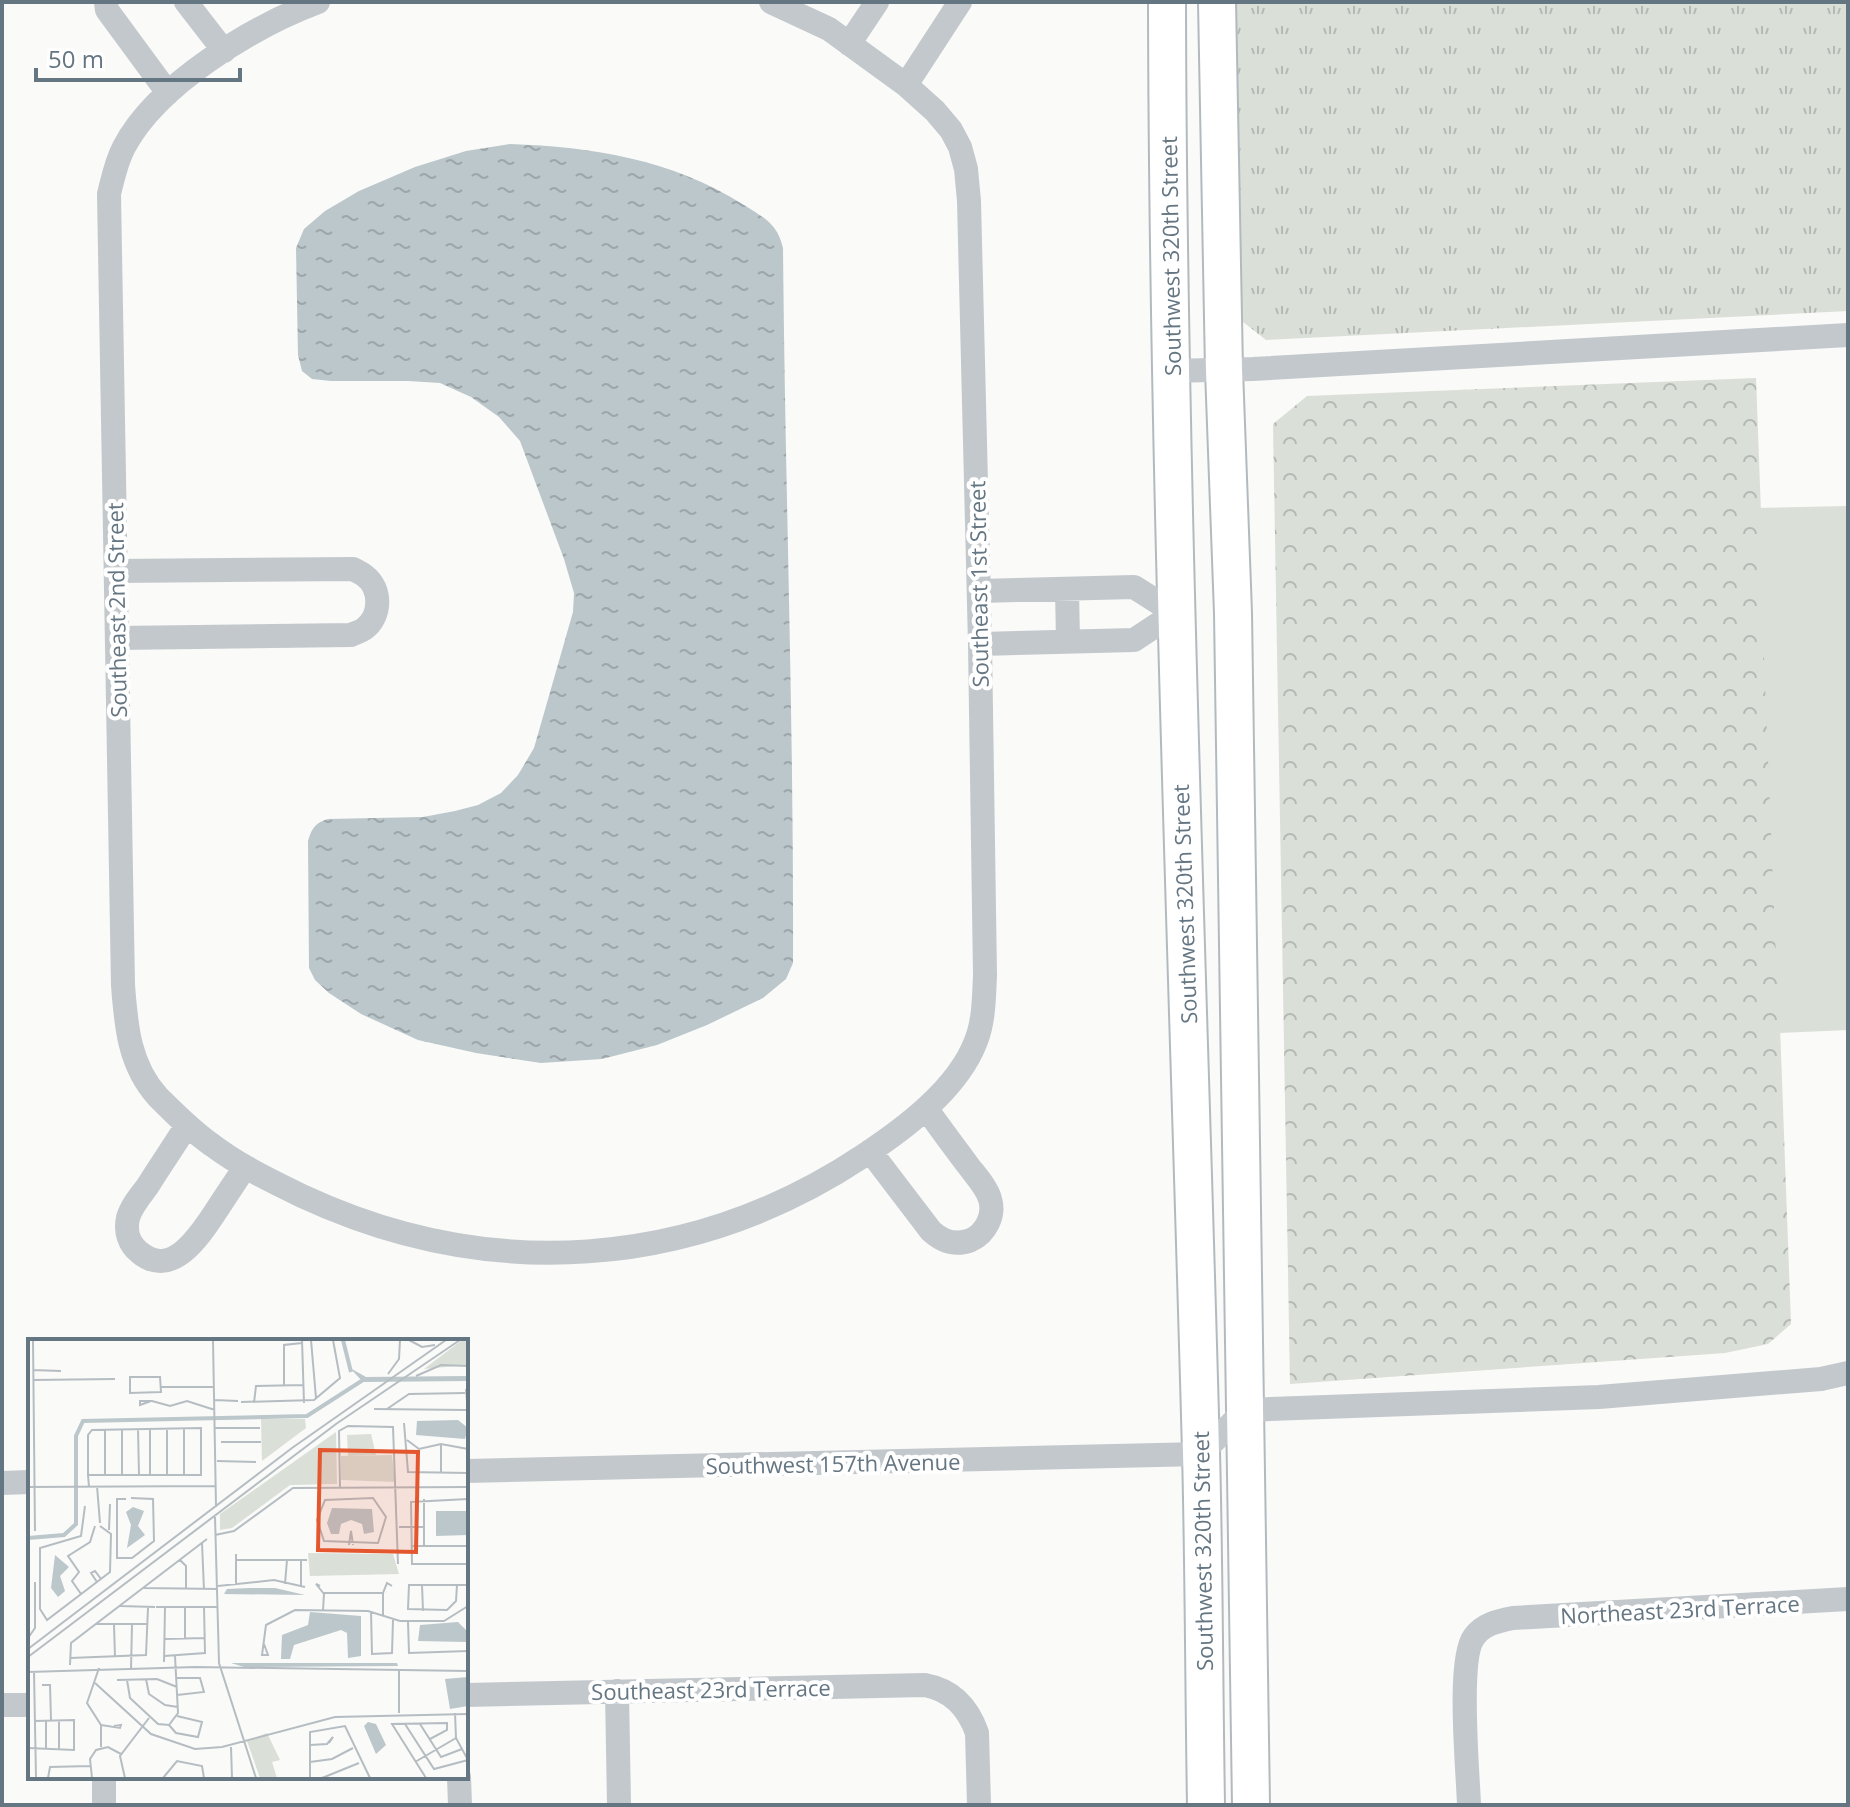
<svg xmlns="http://www.w3.org/2000/svg" width="1850" height="1807" viewBox="0 0 1850 1807" font-family="'Open Sans',sans-serif">
  <style>
    .grass { fill: url(#grass-tufts) }
    .forest { fill: url(#forest-crowns) }
    .pitch { fill: #dadfd7 }
    .water { fill: url(#water-ripples) }
    .lines { fill: none; stroke-linecap: round; stroke-linejoin: round }
    .secondary-casing { stroke: #b3babf; stroke-width: 40 }
    .street { stroke: #c3c8cc; stroke-width: 24 }
    .secondary { stroke: #fff; stroke-width: 36 }
    .labels { text-anchor: middle; dominant-baseline: central; stroke-width: 8; stroke-linejoin: round; paint-order: stroke }
    .street-label { font-size: 22px; fill: #657683; stroke: #fff }
    .inset-river { fill: none; stroke: #bbc7cb; stroke-width: 4 }
    .inset-road { fill: none; stroke: #b5bdc2; stroke-width: 2 }
    .view { fill: #e4572e; fill-opacity: 0.15; stroke: #e4572e; stroke-width: 4 }
    .inset-edge { fill: none; stroke: #657683; stroke-width: 4 }
  </style>
  <defs>
    <pattern id="grass-tufts" width="24" height="20" patternUnits="userSpaceOnUse" patternTransform="scale(2)"><rect width="24" height="20" fill="#dadfd7"/><path d="M3 7l-1-3M5 7V3M7 7l1-3M15 17l-1-3M17 17v-4M19 17l1-3" fill="none" stroke="#b4b9b4"/></pattern>
    <pattern id="forest-crowns" width="20" height="18" patternUnits="userSpaceOnUse" patternTransform="scale(2)"><rect width="20" height="18" fill="#dadfd7"/><path d="M2 6a3 3 0 1 1 6 0M12 15a3 3 0 1 1 6 0" fill="none" stroke="#b4b9b4"/></pattern>
    <pattern id="water-ripples" width="26" height="14" patternUnits="userSpaceOnUse" patternTransform="scale(2)"><rect width="26" height="14" fill="#bbc7cb"/><path d="M2 4q2-2 4 0t4 0M15 11q2-2 4 0t4 0" fill="none" stroke="#9ca6aa"/></pattern>
  </defs>
  <rect width="100%" height="100%" fill="#fafaf8"/>
  <path class="grass" d="M1232 2H1848V311L1266 340 1238 318Z"/>
  <path class="forest" d="M1756 378 1791 1324 1768 1344 1725 1353 1290 1384 1273 424 1307 396Z"/>
  <path class="pitch" d="M1848 506V1030L1779 1033 1758 508Z"/>
  <path class="water" d="M510 144C593 147 671 159 744 205 764 218 777 223 783 248 785 486 794 724 793 963L786 979 763 998 707 1025 657 1045 602 1059 541 1063 476 1053 418 1040 361 1014 329 993 315 980 309 968 308 841C312 828 315 823 328 819L423 817 455 811 478 805 501 793 518 775 534 748 573 612 574 593 564 559 520 441 499 417 471 397 440 383 408 381H331L312 379 302 371 298 355 296 248 304 229 325 211 359 191 415 167 466 151Z"/>
  <g class="lines">
    <defs>
      <path id="secondary" d="M1167 2C1168 485 1188 968 1201 1452 1204 1569 1204 1687 1206 1805
        M1217 2 1224 370 1233 613 1251 1805"/>
    </defs>
    <use href="#secondary" class="secondary-casing"/>
    <path class="street" d="M106 2 107 10 168 93
      M186 2 224 51
      M318 2C254 26 157 84 124 147 116 162 113 178 109 194L123 985C126 1026 129 1065 158 1097 175 1114 193 1132 212 1145 240 1166 271 1181 302 1196 489 1283 691 1270 863 1156 904 1129 958 1089 976 1041 984 1021 984 997 985 975L980 644 969 201 966 169 960 147 951 130 935 111 906 85 829 29 771 2
      M849 44 877 2
      M906 85 960 2
      M1171 371 1253 369 1848 335
      M116 571 353 569C357 571 361 573 365 576 382 589 381 617 364 629 360 632 355 633 351 635L117 638
      M1067 589 1068 641
      M979 591 1134 587 1175 613 1134 640 980 644
      M187 1125C174 1146 160 1166 147 1187 140 1196 131 1207 128 1218 125 1231 129 1244 139 1252 173 1281 202 1232 218 1208 227 1194 236 1181 245 1167
      M870 1151 931 1231C943 1242 956 1246 971 1240 986 1233 995 1215 990 1199 987 1188 977 1177 970 1168 955 1148 940 1128 926 1108
      M466 1471 1201 1454 1245 1410 1599 1397 1821 1379 1848 1373
      M2 1483 30 1482
      M617 1691 619 1805
      M466 1695 925 1685C952 1690 968 1707 977 1733L979 1805
      M2 1705H30
      M104 1777V1805
      M459 1777 460 1805
      M1469 1805C1468 1772 1457 1659 1474 1637 1483 1624 1498 1621 1513 1618L1848 1599"/>
    <use href="#secondary" class="secondary"/>
  </g>
  <g class="labels">
    <g class="street-label">
      <text transform="translate(1170 256) rotate(-91)">Southwest 320th Street</text>
      <text transform="translate(978 584) rotate(-91)">Southeast 1st Street</text>
      <text transform="translate(116 610) rotate(-91)">Southeast 2nd Street</text>
      <text transform="translate(1184 904) rotate(-92)">Southwest 320th Street</text>
      <text transform="translate(833 1463) rotate(-1)">Southwest 157th Avenue</text>
      <text transform="translate(1202 1551) rotate(-91)">Southwest 320th Street</text>
      <text transform="translate(1680 1609) rotate(-3)">Northeast 23rd Terrace</text>
      <text transform="translate(711 1689) rotate(-1)">Southeast 23rd Terrace</text>
    </g>
  </g>
  <g transform="translate(28 1339)">
    <rect width="440" height="440" fill="#fafaf8"/>
    <path d="M434 1H440V26L396 30ZM308 93 309 145 262 146 204 189 192 191V175Z" fill="#dadfd7"/>
    <path d="M233 80H277L278 89 234 122ZM364 116 367 143 313 141V117ZM280 214 365 215 371 235 282 237ZM239 394 252 421 244 423 249 439H232L219 402Z" fill="#dadfd7"/>
    <path d="M343 95 348 116 320 117 319 96Z" fill="#dadfd7"/>
    <path d="M322 29 338 38 440 37V42L335 43ZM430 81 440 89 437 100 388 96 389 82ZM105 168 116 172 110 187 117 196 99 209 103 186 98 173ZM304 169 344 170 346 193 336 195 334 185 323 181 313 185 311 195H303L299 184ZM440 172V196L408 197V172ZM27 216 41 228 32 237 37 252 30 258 23 249ZM222 249H247L277 256 196 255 199 250ZM282 273 333 277V317L320 319 319 294 313 291 266 306 262 320H253L254 296 280 286ZM430 283 440 293 438 303 390 302 392 286ZM203 324H369L370 327 216 328ZM440 338V367L422 370 417 340ZM340 383 348 385 358 406 348 415 336 387Z" fill="#bbc7cb"/>
    <path class="inset-river" d="M315 1 323 33M0 199 36 196 48 185V97L55 82 279 77 335 41"/>
    <path class="inset-road" d="M5 1 7 192M185 1 188 168M274 1 276 64M283 1 288 59M381 1 394 8 407 6M5 31 33 32M360 35 371 20 372 1M388 37 413 26 440 27M102 38H132L133 53 102 54ZM5 41 87 40M256 46V6L274 4M133 48H186M438 50 440 75M186 61 210 62M123 62 112 66V62H124L142 67 159 62 187 71M213 63 286 61 312 39 305 1M226 64 228 47 275 46M346 70 438 71M359 70 381 55 437 54M376 84 380 133 440 134M187 89H232M77 90V136M94 90V136M110 90 111 136M122 90V136M139 90V136M156 90V136M379 101 391 110 413 105 440 110M193 103H233M413 105V133M189 122 228 123M60 136H173V89L64 91 60 96V136L61 148M69 147 72 184M0 148 187 147M312 148 311 92 320 87 365 88 370 225M345 159 358 178 350 204 296 202 289 181 297 161ZM98 160H89V219H104L126 202 125 160 103 159M396 160V207M440 160 383 163 384 225H440M57 167 53 197 12 209V270L19 281 82 233 83 195 72 187M187 178 191 324 228 439M371 188H396M81 191 82 165M187 196 206 192 265 149 440 148M174 204 176 251M321 206 323 192 325 206M383 207H440M208 215V245M152 221 158 227V251M208 221H279M69 243 63 234 67 232 73 240M257 245 259 221M394 246 395 272M429 246 428 262 419 271 380 270 381 246H440M190 247 246 241 277 248M273 247V221M292 247 288 245 296 255 295 271M116 249 190 250M295 254H355M53 255 44 242 51 233 40 217 62 203 67 187M92 267 127 268M128 268H190M157 268V299M343 272 344 315 364 314 365 281M355 276V254L359 244 364 247M380 283 381 314 440 312M69 285H120M86 286 87 318M0 299 7 289V243M136 300 177 299M236 305 240 316H234L238 286 267 271 340 272 372 282H416L440 267M0 310 264 109 418 1M136 317 177 314 176 268M0 318 308 85 432 1M42 319 118 316 120 269M136 323 137 268M42 326 43 304 179 200M71 329 59 364 73 386V408M103 330 104 285M6 332 8 439M371 332V374M0 333 168 328 440 332M149 339H172L176 353 149 356M118 340 121 355 137 366 150 368M89 341 129 340 149 348M99 341 102 359 130 385 141 386 150 374 147 317M67 344 123 395 167 410 194 408 307 378 440 375M14 346H22L23 381M427 374 428 399 440 421M18 382V410M377 385 406 430 440 421M392 385 413 418 434 410M73 386 92 389 93 386 86 387M141 386 148 394 170 398 174 383 149 377M282 406 299 405 305 398 301 404M203 408 204 439M0 409 46 411V381L7 382M31 411V381M282 423 304 420 325 409M387 423 428 399M20 439 22 428 62 427M64 439 62 420 68 411 80 408 93 415M97 439 92 417 121 379M135 439 149 422 174 427 176 439M282 439V393L317 387 342 439M294 439 331 424M398 439 364 385 419 384V391L402 400"/>
    <path class="view" d="M292 111 390 113 388 213 290 211Z"/>
    <rect width="440" height="440" class="inset-edge"/>
  </g>
  <rect width="1850" height="1807" fill="none" stroke="#657683" stroke-width="8"/>
  <path d="M36 68v12h204v-12" fill="none" stroke="#657683" stroke-width="4"/>
  <text x="48" y="68" font-size="24" fill="#657683" stroke="#ffffff" stroke-width="6" paint-order="stroke">50 m</text>
</svg>
